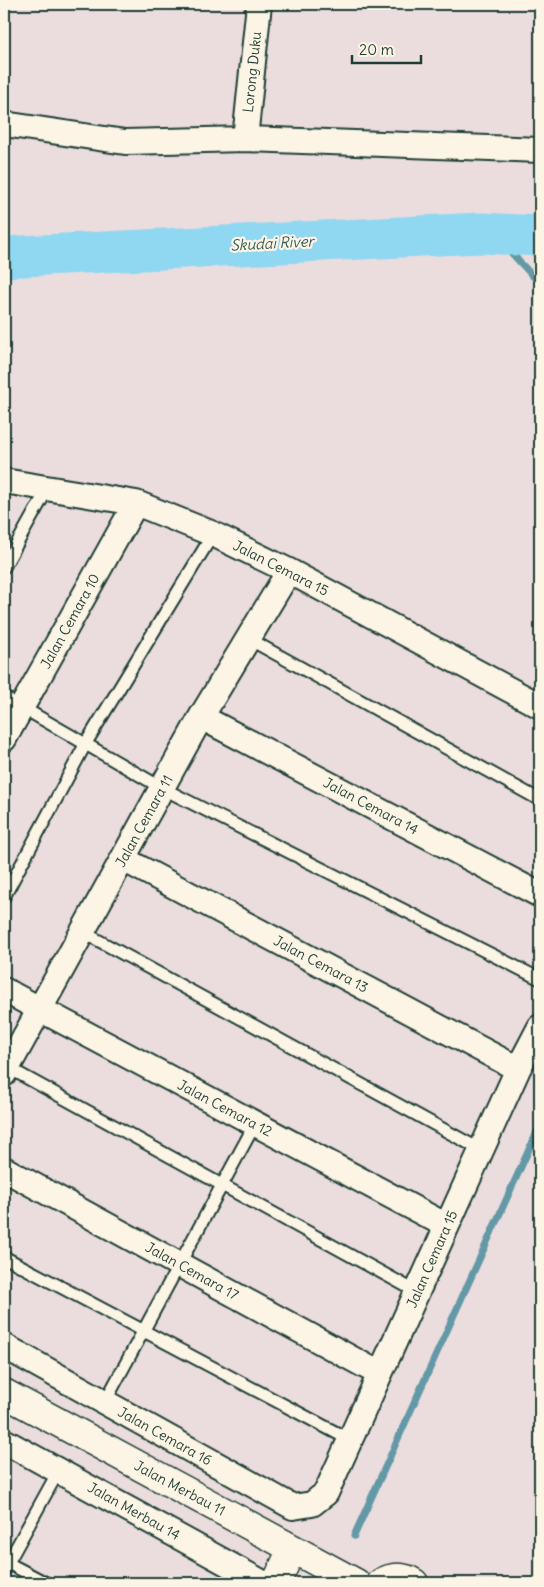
<svg xmlns="http://www.w3.org/2000/svg" width="544" height="1587" viewBox="0 0 544 1587" font-family="Delius,sans-serif">
  <style>
    .lines { fill: none; stroke-linecap: round; stroke-linejoin: round }
    .stream { stroke: #6399a6; stroke-width: 7 }
    .river { stroke: #90d7f2; stroke-width: 41 }
    .lane-casing { stroke: #1f3d34; stroke-width: 15 }
    .street-casing { stroke: #1f3d34; stroke-width: 28 }
    .secondary-casing { stroke: #1f3d34; stroke-width: 31 }
    .lane { stroke: #fcf5e5; stroke-width: 11 }
    .street { stroke: #fcf5e5; stroke-width: 24 }
    .secondary { stroke: #fcf5e5; stroke-width: 28 }
    .labels { text-anchor: middle; dominant-baseline: central; stroke-width: 4.5; stroke-linejoin: round; paint-order: stroke }
    .street-label { font-size: 14px; fill: #1f3d34; stroke: #fcf5e5 }
    .water-label { font-size: 15px; font-style: italic; fill: #365c5a; stroke: #fcf5e5 }
  </style>
  <rect width="100%" height="100%" fill="#ebddde"/>
  <filter id="ink" filterUnits="userSpaceOnUse"><feTurbulence type="fractalNoise" baseFrequency=".02" numOctaves="2"/><feDisplacementMap in="SourceGraphic" scale="10" xChannelSelector="R" yChannelSelector="G"/><feConvolveMatrix kernelMatrix="1 2 1 2 8 2 1 2 1" color-interpolation-filters="sRGB"/></filter>
  <g filter="url(#ink)">
    <g class="lines">
      <path class="stream" d="M494 234 540 284
        M354 1536 540 1125"/>
      <path class="river" d="M4 257 480 233 540 236"/>
      <defs>
        <path id="lane" d="M4 567 48 488
          M249 639 540 800
          M4 697 162 788 540 979
          M4 897 86 743 213 534
          M83 932 481 1150
          M7 1067 417 1292
          M4 1257 350 1440
          M105 1402 255 1124
          M4 1561 46 1583
          M4 1570 59 1470"/>
        <path id="street" d="M4 124 125 142 245 139 540 150
          M245 139 259 4
          M4 481 136 503 213 534 289 571 540 706
          M201 717 540 895
          M4 739 136 503
          M123 859 518 1069
          M4 990 447 1226
          M4 1074 201 717 289 571
          M4 1169 380 1374
          M4 1346 293 1507 312 1504 326 1493 518 1069 540 1027
          M4 1441 263 1583"/>
        <path id="secondary" d="M4 1393 356 1583
          M276 1583 292 1549
          M381 1583C392 1576 404 1576 414 1583"/>
      </defs>
      <use href="#lane" class="lane-casing"/>
      <use href="#street" class="street-casing"/>
      <use href="#secondary" class="secondary-casing"/>
      <use href="#lane" class="lane"/>
      <use href="#street" class="street"/>
      <use href="#secondary" class="secondary"/>
    </g>
  </g>
  <g class="labels">
    <g class="street-label">
      <text transform="translate(252 72) rotate(-84)">Lorong Duku</text>
      <text transform="translate(281 568) rotate(27)">Jalan Cemara 15</text>
      <text transform="translate(70 621) rotate(-61)">Jalan Cemara 10</text>
      <text transform="translate(371 806) rotate(28)">Jalan Cemara 14</text>
      <text transform="translate(144 821) rotate(-61)">Jalan Cemara 11</text>
      <text transform="translate(321 964) rotate(28)">Jalan Cemara 13</text>
      <text transform="translate(225 1108) rotate(28)">Jalan Cemara 12</text>
      <text transform="translate(432 1259) rotate(-66)">Jalan Cemara 15</text>
      <text transform="translate(192 1271) rotate(29)">Jalan Cemara 17</text>
      <text transform="translate(165 1436) rotate(29)">Jalan Cemara 16</text>
      <text transform="translate(180 1488) rotate(28)">Jalan Merbau 11</text>
      <text transform="translate(134 1511) rotate(29)">Jalan Merbau 14</text>
    </g>
    <g class="water-label">
      <text transform="translate(272 243) rotate(-3)">Skudai River</text>
    </g>
  </g>
  <rect width="544" height="1587" fill="none" stroke="#fcf5e5" stroke-width="20"/>
  <rect x="10" y="10" width="524" height="1567" fill="none" stroke="#1f3d34" stroke-width="2" filter="url(#ink)"/>
  <path d="M352 55v8h69v-8" fill="none" stroke="#1f3d34" stroke-width="2.5"/>
  <text x="359" y="55" font-size="15" fill="#1f3d34" stroke="#fcf5e5" stroke-width="4" paint-order="stroke">20 m</text>
</svg>
